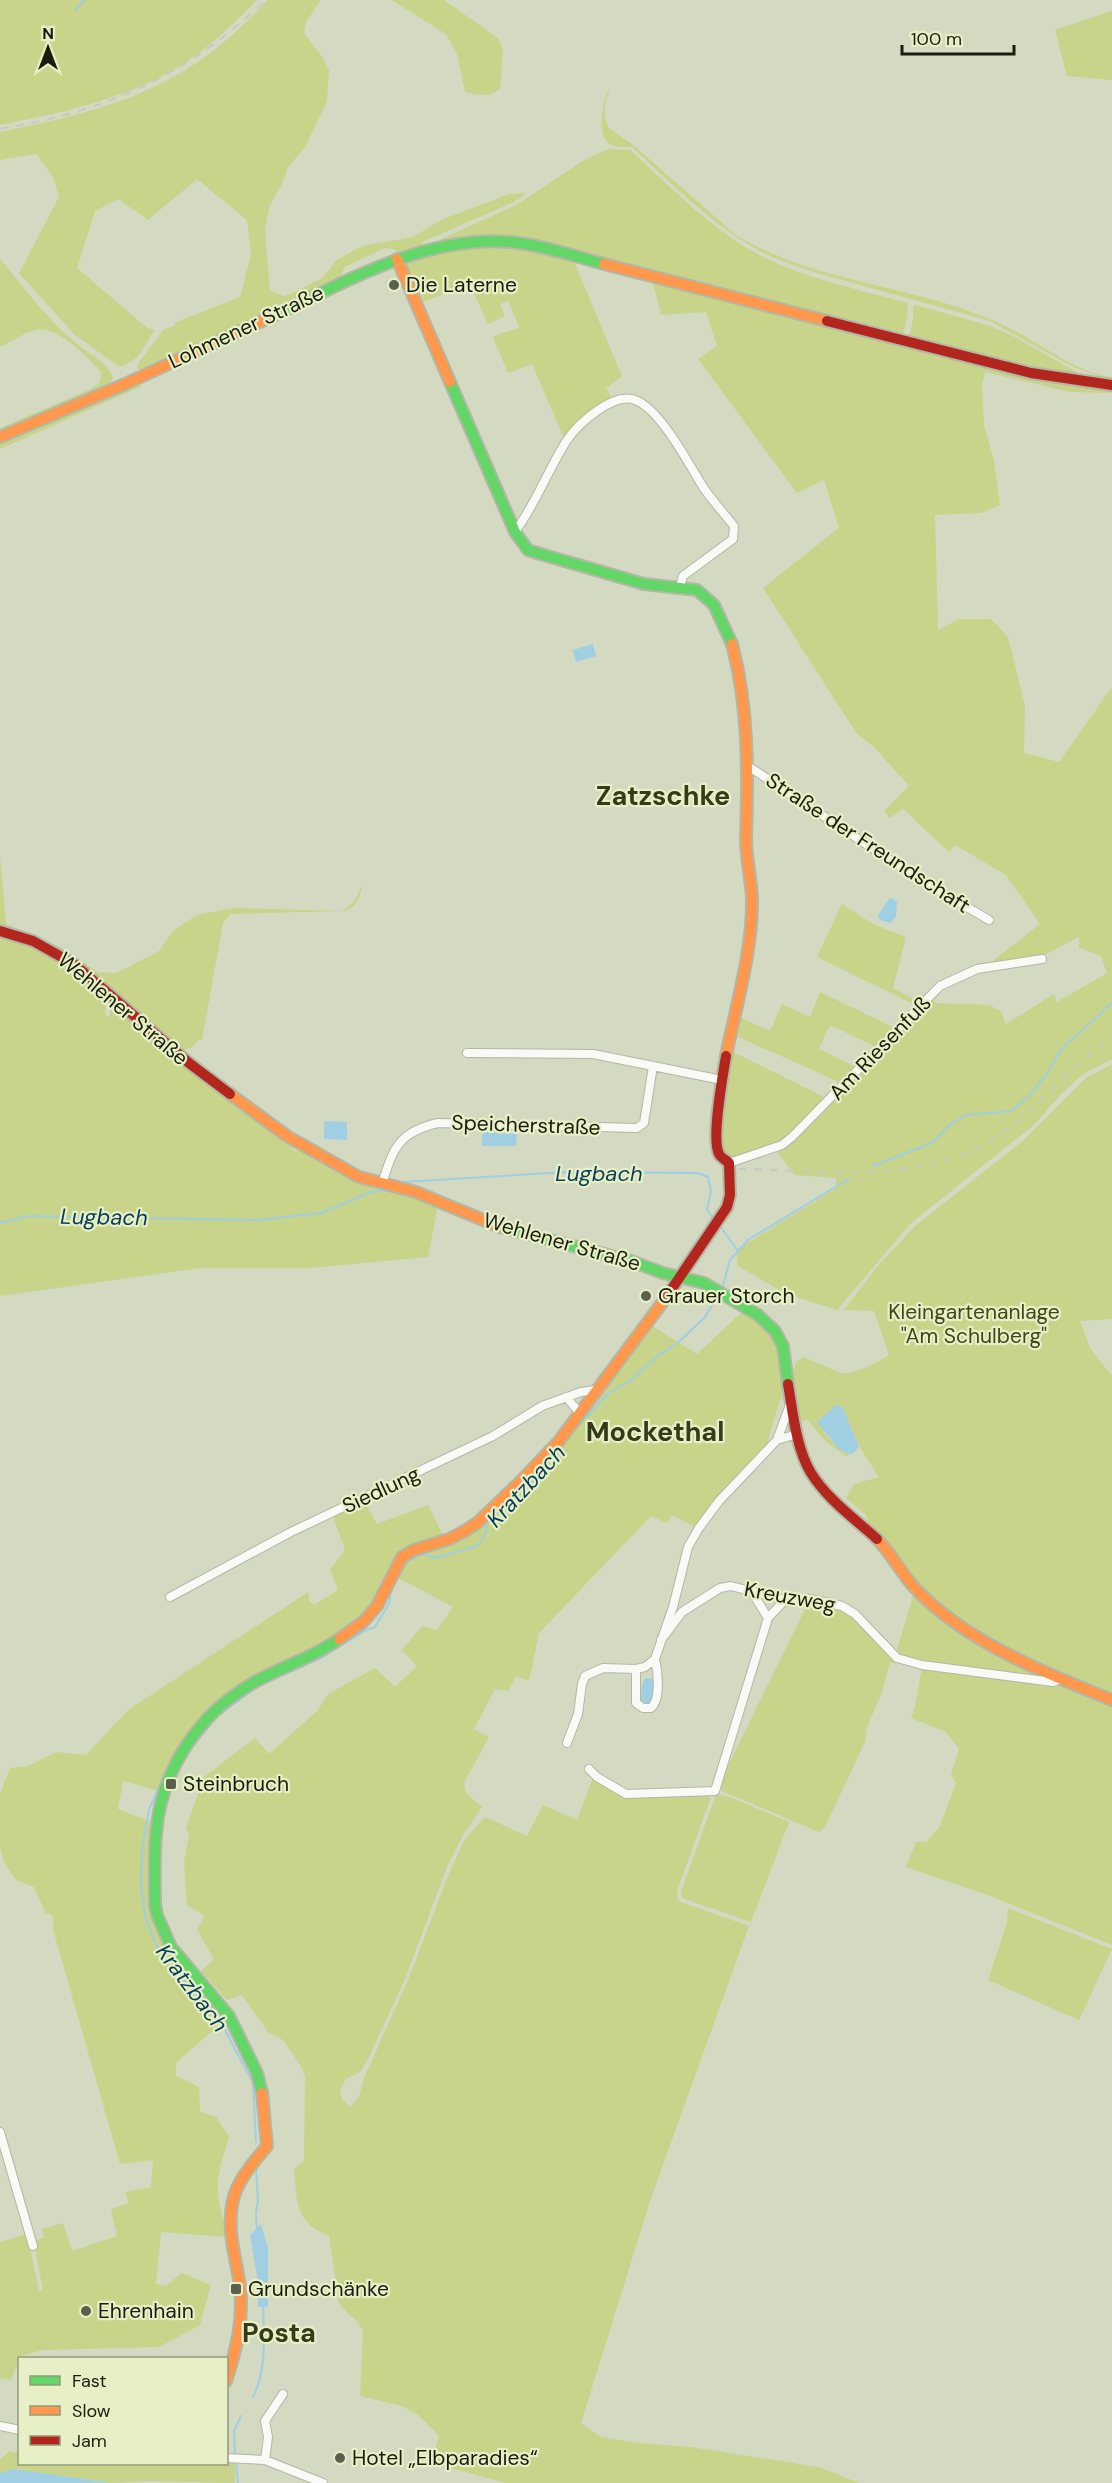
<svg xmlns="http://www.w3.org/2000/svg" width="1112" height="2483" viewBox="0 0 1112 2483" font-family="'DM Sans',sans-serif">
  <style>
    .green { fill: #c7d48a }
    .water { fill: #a0cee3 }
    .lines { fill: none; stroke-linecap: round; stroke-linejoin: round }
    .stream { stroke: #a0cee3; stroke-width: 2 }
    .street-casing { stroke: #b3b7a5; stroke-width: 10 }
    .fast-casing { stroke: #b3b7a5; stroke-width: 14 }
    .slow-casing { stroke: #b3b7a5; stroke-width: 14 }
    .jam-casing { stroke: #b3b7a5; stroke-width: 14 }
    .street { stroke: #f9f9f6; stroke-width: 8 }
    .fast { stroke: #63d668; stroke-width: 10 }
    .slow { stroke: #ff974d; stroke-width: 10 }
    .jam { stroke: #b3261e; stroke-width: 10 }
    .rail { stroke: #c7c9c3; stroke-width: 2; stroke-dasharray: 8 8; stroke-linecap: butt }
    .poi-dot { fill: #5b5f4d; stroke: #e6efc5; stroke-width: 2 }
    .labels { text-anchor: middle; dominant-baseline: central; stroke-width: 4.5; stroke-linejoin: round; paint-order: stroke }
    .poi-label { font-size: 21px; fill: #1a1d0e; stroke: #e6efc5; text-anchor: start }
    .street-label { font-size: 21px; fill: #1a1d0e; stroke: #e6efc5 }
    .park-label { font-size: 21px; fill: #3f4617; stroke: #e6efc5 }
    .water-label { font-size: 22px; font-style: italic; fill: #093d57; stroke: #e6efc5 }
    .district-label { font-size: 27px; font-weight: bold; fill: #353b18; stroke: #e6efc5 }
  </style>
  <rect width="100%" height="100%" fill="#d4d9c2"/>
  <path class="green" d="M0 0H257C234 23 208 49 180 66 125 99 62 113 0 125Z
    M268 0H321L306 22 304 33 321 55 329 70 327 101 305 147 288 167 282 184 270 205 265 230 270 290 283 296 290 294 322 278 337 260 362 246 413 237 441 220 509 194 527 193 514 202 424 241 421 245 397 253 396 250 385 248 345 267 338 280 274 308 273 306 267 309V312L141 370 137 369V365L163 330 174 326 176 322 240 297 251 255 247 220 197 179 148 220 118 199 95 211 77 268 147 328 155 330C145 344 137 366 118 366L75 335 19 273 59 197 53 177 36 154 0 160V132C64 119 131 104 187 69 218 50 244 25 268 0Z
    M392 0H444L498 38 503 51 500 89C490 98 478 95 465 92L457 54 446 34Z
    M1112 11V80L1067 76 1055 30Z
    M610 85 605 106V119L609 128 633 145 736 235C821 287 926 284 1013 330 1045 346 1075 372 1112 377V380L1075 368 990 321 817 273C795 266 773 259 753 247 713 225 666 179 632 147 626 147 615 148 609 144 595 133 604 98 610 85Z
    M608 149 630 150C667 184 708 225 750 250 797 277 855 288 907 303L908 310 904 331 903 333 528 240 474 236 439 240 516 205 586 159Z
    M513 245 573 259 622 376 606 388 613 400 565 440 532 364 508 373 493 337C502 332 510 332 519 327L508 301 500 304 505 316 488 324 470 284 421 303 404 265V261L436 249Z
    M0 259C24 287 47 320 76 343 88 354 108 362 113 378L107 387 0 433V428L91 389 100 382 101 372C88 357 56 324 35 330 23 333 11 342 0 347Z
    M652 279 1112 389V393L1070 392 985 372 982 384 984 425 994 461 1000 505 981 513 935 515 938 630 959 619H991L1008 637 1025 706 1024 753 1059 762 1112 687V1059L1083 1074 1061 1094 1035 1124 911 1223 837 1310 784 1293 738 1266 736 1250 836 1188V1178L795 1175 776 1151 803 1132 931 999 936 1003 989 1005 1001 1011 1006 1024 1054 994 1057 1002 1107 973 1101 956 1079 948V937L1041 957 989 964 1040 924 1006 875 955 845 949 852 903 809 890 818 884 811 909 786 875 748 857 734 763 588 839 528 824 480 797 493 698 359 717 346 706 312 661 315Z
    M916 305 990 326 1011 335 1087 378 1058 375 909 337 913 320V307Z
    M137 383 142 386 0 449V444Z
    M0 856 6 924 60 947 98 972 116 973 159 951 173 931 197 915 234 908 341 911C358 903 356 896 362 885 360 897 357 907 345 911L230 914 223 923 202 1040 199 1039 192 1047 182 1051 100 982 0 927Z
    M842 904 873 924 906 937 893 988 913 999 911 1003 817 957Z
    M0 934C42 945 73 968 105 995L106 1016 109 1017 111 1005 115 1003 184 1065 295 1146 292 1148 294 1151 300 1150 357 1181 415 1196 438 1205 428 1257 310 1268H201L0 1296Z
    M820 992 897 1029 878 1048 830 1025 819 1049 857 1068 841 1083 734 1035 738 1016 770 1031 782 1004 810 1017Z
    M731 1051 826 1098 782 1142 731 1157 721 1148 725 1076Z
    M1112 1064V1319L1080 1321 1090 1348 1112 1376V1696L1084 1686 984 1637 930 1599 870 1527 866 1515 846 1498 854 1484 879 1477 859 1446 842 1407 824 1433 839 1449 849 1454 847 1457 825 1441 807 1419 803 1422 798 1418 793 1373 796 1362 804 1357 840 1373C857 1374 874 1364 889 1355L874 1311 844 1310 876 1268 915 1226 1024 1140 1086 1078Z
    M743 1311C780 1340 785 1352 782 1399H780L768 1440 770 1443 731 1484 695 1527 672 1515 667 1523 651 1516 539 1633 529 1681 516 1676 508 1691 495 1689 474 1729 489 1737 464 1783 466 1793 482 1807 463 1835 447 1867 405 1979 368 2059 360 2072 346 2079 340 2090 342 2100 350 2107 359 2097 364 2078 408 1980 450 1871 465 1839 485 1817 527 1836 543 1805 577 1820 592 1780 598 1781 617 1792 710 1793V1800L677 1891 678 1901 749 1926 651 2198 581 2423 601 2437 639 2443 691 2447 819 2467 859 2483H506L432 2463 439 2436 418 2415 402 2406 360 2396 363 2331 357 2321 348 2314 339 2303 329 2236C294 2222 297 2201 294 2168L304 2161 305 2077 301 2066 283 2040 268 2032 242 1995 227 2000 201 1971 214 1959 197 1930 205 1916 187 1905 184 1862 189 1834 186 1828 204 1777 255 1738 269 1754 318 1710 328 1694 375 1668 395 1687 417 1666 402 1650 422 1626 437 1630 453 1607 393 1575 405 1558 449 1542 521 1486 651 1325 697 1354Z
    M364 1501 377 1524 428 1505 444 1537 412 1547 375 1604 348 1632 215 1707 162 1792 123 1781 118 1809 158 1825 161 1926 229 2016 176 2063V2076L199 2087 200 2111 216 2117 229 2137C219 2170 213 2183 223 2219L226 2220 227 2237 161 2232 156 2284 166 2286 182 2273 211 2285 200 2325 159 2347 42 2350 21 2356 11 2380 0 2378V2242L27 2234 39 2291H43L35 2247 37 2246 36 2240 44 2238 42 2229 63 2223 72 2251 117 2236 111 2209 129 2203 125 2192 151 2187 153 2160 120 2164 52 1926 54 1925 53 1917 49 1913 46 1914 34 1887 16 1880 4 1863 0 1847V1794L10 1768 28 1766 56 1752 86 1755 128 1710 308 1592 309 1600 314 1605 338 1590 330 1570 345 1550 333 1516Z
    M914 1593 1047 1675 1046 1678 922 1663 896 1653Z
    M810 1599 842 1606 897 1658 894 1664 890 1662 882 1692 867 1727 865 1742 825 1827 819 1832 722 1791 719 1784Z
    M922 1667 1026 1681 1044 1687 1068 1686 1112 1702V1945L990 1896 906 1867 916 1842H926L939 1828 956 1783 951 1775 959 1749 946 1732 911 1718 915 1707Z
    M716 1794 730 1797 789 1822 751 1922 682 1898 681 1892Z
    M1008 1908 1112 1949 1079 2020 988 1980 1007 1923Z
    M9 2451 19 2453 20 2464H83L109 2466 110 2464 212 2465 235 2463V2483L147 2481 111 2483 14 2469 0 2473V2460Z"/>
  <path class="water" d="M593 644 596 656 576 662 573 650Z
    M892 898 897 902 896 916 891 923 880 920 878 915 889 899Z
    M324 1121 347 1122V1140L324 1139Z
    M485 1132 517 1134 516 1146H482V1135Z
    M836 1405 842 1407 859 1446 854 1453 849 1454 839 1449 817 1422Z
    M645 1678 653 1679V1701L648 1705 641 1701 642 1685Z
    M261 2224 268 2249V2307H258V2283L250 2235Z
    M14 2469 111 2483H0V2473Z"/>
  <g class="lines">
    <path class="stream" d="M75 10 85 0
      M873 1166 932 1143 951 1124 967 1115 1011 1111 1029 1096 1047 1074 1061 1049 1112 1003
      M404 1182 566 1172 698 1173 708 1177 711 1191 707 1210 714 1219
      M0 1223 28 1216 259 1220 321 1213 371 1192 385 1191
      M720 1226 738 1251
      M722 1289 730 1260 748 1240 850 1178
      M399 1570 406 1562 418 1556 424 1554 435 1558 477 1546 485 1536 487 1523 519 1492 527 1489 575 1429 609 1393 630 1381 655 1358 681 1340 705 1317 717 1297
      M219 1715 257 1687 323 1657 366 1630 375 1627 390 1602V1592L393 1584
      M190 1750 215 1719
      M165 1775 149 1809 142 1850 141 1887 146 1920 158 1949 174 1970 217 2015 253 2083 256 2142
      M256 2167 258 2201 256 2213
      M256 2215 257 2231
      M253 2397C267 2369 264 2335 263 2305
      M235 2456 234 2431 241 2416
      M236 2462 238 2483"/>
    <defs>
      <path id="street" d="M515 532C536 503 548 470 567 440 578 424 614 391 635 400 661 409 690 467 705 490 714 502 724 514 734 526L733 539 683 576 680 587
        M748 766 914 876 989 920
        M467 1053 593 1054 653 1066
        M729 1163 782 1145 792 1137 940 986 977 969 1042 959
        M382 1184C393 1149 398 1132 438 1123L637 1128 644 1123 653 1066 722 1080
        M566 1397 579 1412
        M777 1440 797 1434
        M752 1592 768 1618
        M170 1597 291 1532 493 1436 542 1406 581 1392 595 1390
        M661 1640 682 1612 720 1588 731 1586 785 1600 810 1599 842 1606 855 1614 897 1658 922 1665 1053 1682 1060 1679
        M636 1669V1703L643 1708H651C661 1700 658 1671 655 1659
        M567 1743 578 1714 582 1684 585 1676 603 1668 636 1669 645 1667 655 1659 673 1607 688 1547 699 1528 719 1501 777 1440 791 1402
        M589 1769 597 1777 626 1794 715 1791 768 1618 785 1600
        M0 2132 33 2246
        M0 2426 20 2430
        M226 2458 265 2460 323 2483
        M265 2460 268 2437 265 2421 283 2394"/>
      <path id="fast" d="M273 316C348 281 425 235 511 242 542 245 574 256 604 264
        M450 382 515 532 528 550 537 553 644 584 697 590 714 605 732 644
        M500 1227 631 1261 663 1273 704 1283 758 1315 775 1331 783 1346 788 1384
        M262 2093 257 2073 229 2016 171 1947 157 1915 155 1904C155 1881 154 1858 156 1835 160 1772 198 1714 253 1683 280 1667 313 1658 339 1639"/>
      <path id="slow" d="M397 259 450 382
        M604 264 827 321
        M0 437 125 384 273 316
        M726 1056C736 1006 753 949 752 898 751 878 746 859 746 839 748 773 749 708 732 644
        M230 1094 287 1136 359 1177 416 1192 500 1227
        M877 1539C891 1553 900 1571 913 1586 963 1641 1045 1673 1112 1700
        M339 1639 363 1622 377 1606 402 1557 414 1550 449 1539 463 1532 477 1523 519 1483 559 1441 665 1299
        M226 2381C236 2351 244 2319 240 2286 236 2258 226 2229 233 2200 238 2179 254 2162 267 2146L262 2093"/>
      <path id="jam" d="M827 321 1031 373 1112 385
        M0 931 33 941 74 964 189 1063 230 1094
        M665 1299 727 1207 730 1195 729 1163C726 1160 720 1157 719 1154 711 1138 723 1075 726 1056
        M788 1384C793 1413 796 1448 811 1473 827 1499 855 1519 877 1539"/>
    </defs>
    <use href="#street" class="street-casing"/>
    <use href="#fast" class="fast-casing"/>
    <use href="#slow" class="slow-casing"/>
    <use href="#jam" class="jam-casing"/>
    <use href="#street" class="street"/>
    <use href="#fast" class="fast"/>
    <use href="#slow" class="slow"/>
    <use href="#jam" class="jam"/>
    <path class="rail" d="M0 129C107 111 188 75 266 0
      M738 1169C820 1170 917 1185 990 1141 1035 1113 1068 1067 1112 1037"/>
  </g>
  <g class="poi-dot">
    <circle cx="394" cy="285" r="6"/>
    <circle cx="646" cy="1296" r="6"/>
    <rect x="165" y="1778" width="12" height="12" rx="3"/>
    <rect x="230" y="2283" width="12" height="12" rx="3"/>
    <circle cx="86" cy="2311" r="6"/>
    <circle cx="340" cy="2458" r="6"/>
  </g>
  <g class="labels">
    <g class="poi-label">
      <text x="406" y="285">Die Laterne</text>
      <text x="658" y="1296">Grauer Storch</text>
      <text x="183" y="1784">Steinbruch</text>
      <text x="248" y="2289">Grundschänke</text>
      <text x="98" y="2311">Ehrenhain</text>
      <text x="352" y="2458">Hotel „Elbparadies“</text>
    </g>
    <g class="street-label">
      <text transform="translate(246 327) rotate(-25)">Lohmener Straße</text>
      <text transform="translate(868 843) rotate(33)">Straße der Freundschaft</text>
      <text transform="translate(123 1009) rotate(40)">Wehlener Straße</text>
      <text transform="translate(880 1048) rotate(-46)">Am Riesenfuß</text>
      <text transform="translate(526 1125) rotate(2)">Speicherstraße</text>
      <text transform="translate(562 1242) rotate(16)">Wehlener Straße</text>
      <text transform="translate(381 1490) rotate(-25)">Siedlung</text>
      <text transform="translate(790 1597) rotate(10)">Kreuzweg</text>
    </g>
    <g class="park-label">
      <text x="974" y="1312">Kleingartenanlage<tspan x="974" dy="24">"Am Schulberg"</tspan></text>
    </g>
    <g class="water-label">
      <text x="599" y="1173">Lugbach</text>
      <text transform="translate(104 1217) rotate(1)">Lugbach</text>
      <text transform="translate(526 1486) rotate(-47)">Kratzbach</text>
      <text transform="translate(192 1988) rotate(53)">Kratzbach</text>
    </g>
    <g class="district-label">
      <text x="663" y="795">Zatzschke</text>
      <text x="655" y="1431">Mockethal</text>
      <text x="279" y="2332">Posta</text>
    </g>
  </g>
  <rect x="18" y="2357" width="210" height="108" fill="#e6efc5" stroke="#949b7c" stroke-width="1.5"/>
  <rect x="30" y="2376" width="30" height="9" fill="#63d668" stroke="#949b7c" stroke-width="1.5"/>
  <text x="72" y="2387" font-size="18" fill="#1a1d0e">Fast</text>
  <rect x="30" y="2406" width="30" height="9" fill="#ff974d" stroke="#949b7c" stroke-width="1.5"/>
  <text x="72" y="2417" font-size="18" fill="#1a1d0e">Slow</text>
  <rect x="30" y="2436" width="30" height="9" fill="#b3261e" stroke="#949b7c" stroke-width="1.5"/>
  <text x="72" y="2447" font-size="18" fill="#1a1d0e">Jam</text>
  <g transform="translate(48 48)" stroke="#e6efc5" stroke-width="4.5" paint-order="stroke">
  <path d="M0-4.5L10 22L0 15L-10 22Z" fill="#1a1d0e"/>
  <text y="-9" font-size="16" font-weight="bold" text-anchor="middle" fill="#1a1d0e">N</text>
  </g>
  <path d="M902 45v9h112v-9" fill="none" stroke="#1a1d0e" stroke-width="3"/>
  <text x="911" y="45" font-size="18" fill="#1a1d0e" stroke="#e6efc5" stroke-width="4.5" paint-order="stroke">100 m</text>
</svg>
